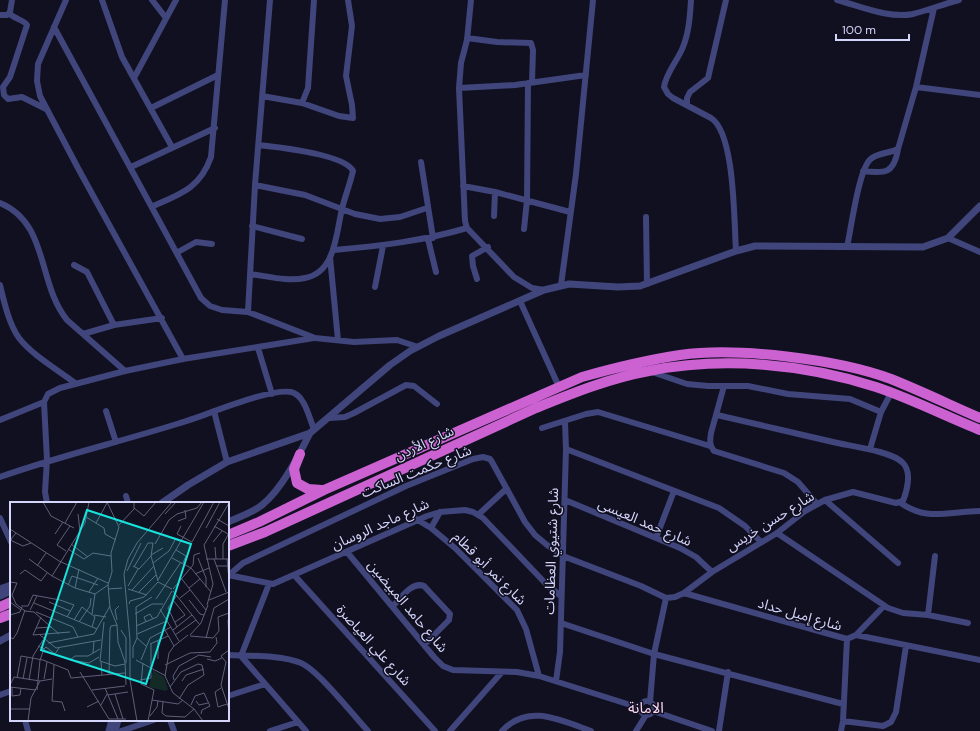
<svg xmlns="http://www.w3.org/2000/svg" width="980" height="731" viewBox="0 0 980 731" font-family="'DM Sans','Noto Sans Arabic',sans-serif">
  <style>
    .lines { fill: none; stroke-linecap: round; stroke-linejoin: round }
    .minor { stroke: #40457b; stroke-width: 6 }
    .tertiary { stroke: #40457b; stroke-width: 7 }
    .trunk { stroke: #cc62d2; stroke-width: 10 }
    .labels { text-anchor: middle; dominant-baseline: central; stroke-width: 3; stroke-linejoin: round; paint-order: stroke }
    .street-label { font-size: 14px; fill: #d4d5fa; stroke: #111021 }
    .neighbourhood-label { font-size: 15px; fill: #fbd6f2; stroke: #111021 }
    .inset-road { fill: none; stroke: #5f5f78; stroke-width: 1 }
    .view { fill: #18e3dd; fill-opacity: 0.15; stroke: #18e3dd; stroke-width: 2 }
    .inset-edge { fill: none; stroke: #d4d5fa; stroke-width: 2 }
  </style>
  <rect width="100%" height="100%" fill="#111021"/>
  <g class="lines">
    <path class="minor" d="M66 0 38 64 37 81 40 96 79 170 183 359
      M102 0 122 57 172 147
      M152 0 166 18
      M471 0 467 40 461 63 459 88 465 221 467 228 514 277 532 288 544 290
      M691 0C690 16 689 32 683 47 678 60 666 73 664 87L668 94 673 98 711 118C735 133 734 222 736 251
      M837 0C860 6 889 19 913 14 929 10 943 4 959 0
      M9 13C14 19 24 20 27 25L10 77 3 87 4 95 8 99 22 97 46 109
      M0 15H7L10 12 12 0
      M54 27 201 298 210 306 222 310 248 312 315 338 354 342 397 340 418 347
      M467 38 497 42 531 43 533 50 532 82
      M134 78 176 0
      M916 87 980 95
      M459 88 515 85 586 75
      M262 96 302 103 339 116 353 118 352 105 346 76 352 26 348 0
      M302 103 308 88 314 0
      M687 105V98L690 92 708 78 726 0
      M151 108 218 75
      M421 162 433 238
      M131 167 215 128
      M863 171C886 174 894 173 898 149
      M255 185 305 195 355 214 380 219 400 217 427 208
      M463 186 495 192 570 212
      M0 203C49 223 37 283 67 320L125 371
      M153 206C181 194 200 188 211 157L225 0
      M494 216 495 192
      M646 217 647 284
      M252 226 302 239
      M524 229 527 200 528 83
      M948 238 980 252
      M428 239 436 272
      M847 247C851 230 859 165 872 158 879 153 890 153 898 149L916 87 934 8
      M334 250C379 246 423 241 467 228
      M178 252 196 242 212 244
      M330 257 338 340
      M74 265 87 272 114 325
      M250 274C267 276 288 282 305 278 336 272 336 233 342 209 345 196 350 184 353 171 345 154 277 147 259 145
      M477 279 473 266 472 256 488 247
      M0 285C4 302 9 324 19 338 32 355 58 370 75 383
      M561 285 576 174 593 0
      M375 287 383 246
      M520 301 559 387
      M248 312 255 185 270 0
      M83 334 114 325 162 318
      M258 348 272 394
      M652 372 687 384 708 386H748L788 394 850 399 881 412
      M724 386 711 433C710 440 709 445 714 451L784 473 798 482 817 504
      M106 411 116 442
      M214 411 227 462
      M330 418 345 417 354 413 406 385 414 386 437 404
      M0 420 44 402
      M542 428 586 414 598 412 710 446
      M566 449 719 508 745 526 761 542
      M870 449 881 412 891 393
      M0 477C59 456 120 442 180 423 205 416 268 388 291 392 305 395 309 418 314 429
      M126 496 128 503
      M565 500 680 548 696 557 712 572
      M825 500 898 563
      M47 503 45 492 47 460 44 402 48 394 60 388 125 371 183 359 314 338
      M901 503C927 522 950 511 980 511
      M479 514 505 490
      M0 518 11 542
      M416 519 431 528 455 548 517 610 526 629 539 676
      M431 528 440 512
      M777 533 888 608 903 613 928 615 968 623
      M656 538 674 491
      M347 552 434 657 443 666 453 670 517 672 539 676 640 708
      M228 575 273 584 427 516 440 512 465 510 473 512 483 518 548 586 561 596
      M229 575 243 563 406 486 473 459 483 457 490 459 492 462 525 522 535 535 547 545 563 556 641 586 666 598 675 597 684 593 712 572 777 533 805 511 825 500 853 492 896 503 903 501C907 491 912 472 903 463 892 451 849 446 833 442 794 433 756 424 717 415
      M295 576 435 731
      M684 593 847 639 856 635 980 660
      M393 606C401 598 412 581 424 586L450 614 449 620 424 645
      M928 615 935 556
      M561 623 654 654 843 704
      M856 635 884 606
      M228 655C249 656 282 655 301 663 318 670 353 715 368 731
      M241 656 306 731
      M241 656 269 584
      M556 681 560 652 566 449 565 422
      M0 695 11 691
      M228 696 265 684
      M640 708a7 7 0 1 1 14 0a7 7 0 1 1-14 0Z
      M650 702 654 654 666 598
      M653 711 712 731
      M25 720 28 731
      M170 720 174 731
      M843 721 883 726 891 722 896 712 906 646
      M121 731 154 720
      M270 731 298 722
      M450 731 502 672
      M502 731C528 703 560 720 591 731
      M636 731 646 715
      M719 731 728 672
      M841 731 843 721 847 639"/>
    <path class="tertiary" d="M162 503 188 485 227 462 310 433 390 365 410 351 439 336 544 290 569 284 618 287 640 286 736 251 755 246 923 247 948 238 980 206
      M228 522C239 517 252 513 262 505 282 489 299 455 310 433
      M0 589 11 585
      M0 596 11 591
      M0 641 11 635
      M109 731 112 720
      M115 731 118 720"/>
    <path class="trunk" d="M300 454 294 469 297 483 308 489 322 490
      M228 535 259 522 324 490 582 377C614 368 647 360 680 355 737 347 837 359 891 379 921 391 950 405 980 418
      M228 546 265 532 536 408C573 393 610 378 649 371 723 356 805 364 876 387 912 399 945 416 980 430
      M0 607 11 602
      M0 618 11 614"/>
  </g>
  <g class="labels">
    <g class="street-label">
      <text transform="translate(424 443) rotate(-25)">شارع الأردن</text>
      <text transform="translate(416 471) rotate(-22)">شارع حكمت الساكت</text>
      <text transform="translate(770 521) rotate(-32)">شارع حسن خريس</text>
      <text transform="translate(645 522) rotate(23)">شارع حمد العيسى</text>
      <text transform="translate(380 524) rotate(-24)">شارع ماجد الروسان</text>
      <text transform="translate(551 551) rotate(-88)">شارع شتيوي العظامات</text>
      <text transform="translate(490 568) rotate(45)">شارع نمر أبو قطام</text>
      <text transform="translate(408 606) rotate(50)">شارع حامد المبيضين</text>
      <text transform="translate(800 614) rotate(16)">شارع إميل حداد</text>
      <text transform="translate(374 645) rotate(48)">شارع علي العياصرة</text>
    </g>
    <g class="neighbourhood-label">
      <text x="646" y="708">الامانة</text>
    </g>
  </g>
  <g transform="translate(10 502)">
    <rect width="219" height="219" fill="#111021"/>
    <path d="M143 168 154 175 158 187 156 189 139 185Z" fill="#142a27"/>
    <path class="inset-road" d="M33 0 41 14 64 26M97 0 109 25 101 51 102 70 98 83 100 106 107 123 108 140 115 160 116 183M124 6 134 14 146 0M68 12 70 29M155 12 166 0M76 15 94 26 95 32 106 38M207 17 219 24M168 19 176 16 175 8M55 21 67 0M86 21 97 1M109 23 124 7V0M171 24 167 32 182 40 204 0M204 24 218 32M196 26 210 0M0 27 49 59 98 81M6 31 1 37 2 39 13 44 21 41M45 32 53 20M203 40 212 29M61 42 78 55M145 42 159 18 167 12 187 6 192 0M205 45 206 57M58 47 74 57 83 51 101 54M166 48 176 54 173 61M56 49 47 43 60 24M141 53 153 46M162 56 181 66 201 90M188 56 196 76V85M19 57 42 74 65 86 85 92 98 83M196 57H219M204 57 216 90M213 57V42L219 31M217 57 219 78M143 61 159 49 165 38M27 64 36 51M123 64 129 67 141 54M206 64H219M124 65 138 41H143L141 54 148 79M117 69 131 41M10 72 15 68 31 79 37 71M185 72 199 66M42 74 75 21 79 0M68 76 88 83M171 76 196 108M148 78 194 0M0 80 7 81 2 93 6 102 15 109 24 110 49 132M148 80 162 87M58 83 62 74 68 76M118 84 128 67M65 86 69 67M179 86 190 77M98 87 112 86M118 87 137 93M163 87 183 63 184 53 190 51M122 88 144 64M163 89 190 123M79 90 88 76M129 90 146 73M167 93 158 106 167 125M170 96 180 88M146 97 171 60M163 98 175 113M179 98 190 112 194 113M199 98 219 90M0 100 11 108M39 100 60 109M24 101 87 127M119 102 120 99 134 95 148 80M197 103 203 82 194 43 219 1M11 104H18L23 93 50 98 64 103 57 115M150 107 169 139M20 108 27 94M26 110 63 125 68 135M82 112 85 92M125 112 142 102H153M0 113 10 110 12 105M84 113 96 115M31 115 23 133 60 130M64 118 72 105 85 115 82 125M107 118 105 108 109 104M218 118 219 136M69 120 80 104 81 96M94 120 90 159 105 164 115 162M136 120 134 115 140 112 143 117M165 120 175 113M126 124 147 115 162 89M26 126 42 125M111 128 116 136V161M155 128 164 144M163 128 182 113M209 129 208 115 219 111M127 132 157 119M30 133 46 146 91 138M165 133 186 118M178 133 164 144 159 151 155 174 163 191 184 207 193 219M180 133 191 121 198 103M180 134 203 136 209 129M0 135 3 137 7 131 15 108M127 136 136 144M196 136 204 106 219 97M38 141 84 132 100 104M140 142 158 134M34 147 36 145 45 152 49 146M219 148 211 154 216 160 211 183 219 207M83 151 84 139M89 155 79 161 60 158 65 154H78L90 147M123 156V145L127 136 126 105 142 95M148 157V139M197 157 205 159 212 156M126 158 156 174M131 158 140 136 161 125M91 160 92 173M133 161 131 182 144 188 138 219M44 163 42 199 52 200 55 209M155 163 180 151 200 150 207 141 206 135M70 170 99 217H116M99 172 100 127 101 124 107 123M7 176 11 154 33 158 58 168 61 176 115 171M13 177 17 156M34 177 37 160M19 178 23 154 33 138M130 178 141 176V142M164 178 163 174 169 164 189 153 201 155M172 179 176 173 194 167M0 183 4 175 30 179 42 177M0 185 26 188M2 185V194L10 193 11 186M160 185 171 170 188 162 192 163 194 173 178 183 169 197M95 186 108 217M211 186 205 190 208 205 217 202M27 188 30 158 34 147 28 144M82 188 115 184M105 192 113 217M98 193 118 190M142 198 168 202 173 198M186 199 189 203 198 201M153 200 152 211 156 214 175 215 184 207M91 203 97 192M181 203 185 194 194 191 200 204 192 208 191 212M77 205 89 199M0 207H19M140 214 147 205 148 199M18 219 21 196 30 179M127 219 120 178V138L114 72 118 57 127 41 162 0"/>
    <path class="view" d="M77 8 181 42 136 182 31 148Z"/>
    <rect width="219" height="219" class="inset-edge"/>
  </g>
  <path d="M836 34v6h73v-6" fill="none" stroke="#d4d5fa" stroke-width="2"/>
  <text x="842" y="34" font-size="12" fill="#d4d5fa" stroke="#111021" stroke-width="3" paint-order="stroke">100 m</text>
</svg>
